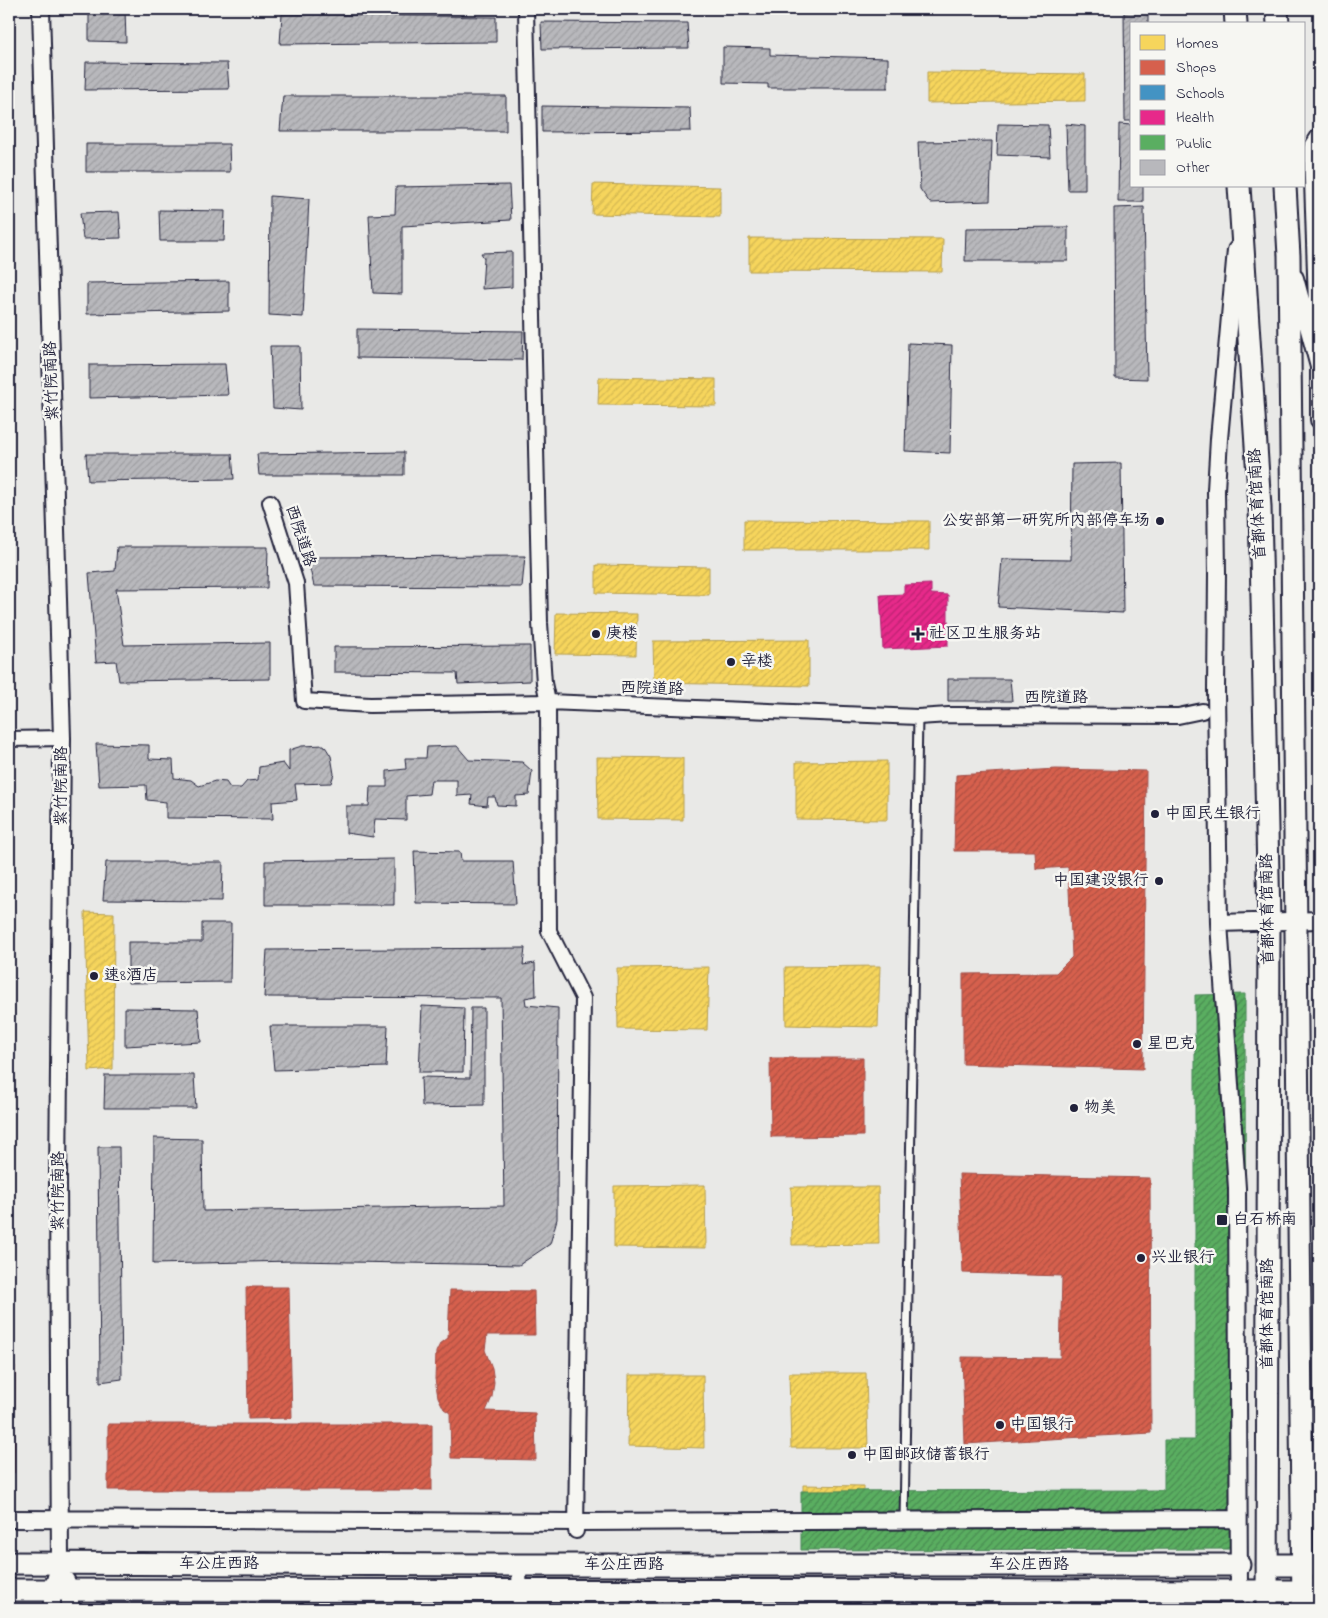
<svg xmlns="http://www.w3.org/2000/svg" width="1328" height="1618" viewBox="0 0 1328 1618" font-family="'Indie Flower','LXGW WenKai TC',sans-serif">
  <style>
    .homes { fill: url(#homes-hatch); stroke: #b69f52 }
    .shops { fill: url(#shops-hatch); stroke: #a04d48 }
    .schools { fill: url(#schools-hatch); stroke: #39719a }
    .health { fill: url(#health-hatch); stroke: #ac2772 }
    .public { fill: url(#public-hatch); stroke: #498456 }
    .building { fill: url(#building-hatch); stroke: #22223b }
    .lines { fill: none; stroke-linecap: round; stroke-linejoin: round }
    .service-casing { stroke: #22223b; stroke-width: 11 }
    .minor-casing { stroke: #22223b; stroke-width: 18 }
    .tertiary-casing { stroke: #22223b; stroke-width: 20 }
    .primary-casing { stroke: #22223b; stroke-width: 25 }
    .service { stroke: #f6f6f2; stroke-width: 7 }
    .minor { stroke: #f6f6f2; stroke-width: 14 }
    .tertiary { stroke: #f6f6f2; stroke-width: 16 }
    .primary { stroke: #f6f6f2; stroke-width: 21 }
    .poi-dot { fill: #22223b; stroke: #f6f6f2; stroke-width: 2 }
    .labels { text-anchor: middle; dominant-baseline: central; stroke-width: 5; stroke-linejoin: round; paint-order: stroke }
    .street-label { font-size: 16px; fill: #22223b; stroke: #f6f6f2 }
    .poi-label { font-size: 16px; fill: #22223b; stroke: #f6f6f2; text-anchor: start }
  </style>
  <defs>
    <pattern id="homes-hatch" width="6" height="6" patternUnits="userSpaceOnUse" patternTransform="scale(1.25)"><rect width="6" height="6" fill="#f6d55c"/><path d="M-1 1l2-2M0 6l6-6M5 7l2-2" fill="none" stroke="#d3b751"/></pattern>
    <pattern id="shops-hatch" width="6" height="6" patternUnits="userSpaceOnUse" patternTransform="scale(1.25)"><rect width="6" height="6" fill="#d6604d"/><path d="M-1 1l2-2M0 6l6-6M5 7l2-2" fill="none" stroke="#ad4f41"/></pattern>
    <pattern id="schools-hatch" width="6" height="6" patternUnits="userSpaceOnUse" patternTransform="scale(1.25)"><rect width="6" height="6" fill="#4393c3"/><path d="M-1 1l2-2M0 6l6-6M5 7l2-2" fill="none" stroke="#3878a0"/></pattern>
    <pattern id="health-hatch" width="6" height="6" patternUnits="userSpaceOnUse" patternTransform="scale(1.25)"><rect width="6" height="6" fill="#e7298a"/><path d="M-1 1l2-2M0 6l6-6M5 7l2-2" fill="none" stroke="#bb2372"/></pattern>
    <pattern id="public-hatch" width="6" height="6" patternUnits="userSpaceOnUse" patternTransform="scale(1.25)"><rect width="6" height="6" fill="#5aae61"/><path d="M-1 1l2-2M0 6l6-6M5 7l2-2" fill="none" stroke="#4a8d51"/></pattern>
    <pattern id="building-hatch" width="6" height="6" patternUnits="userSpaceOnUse" patternTransform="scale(1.25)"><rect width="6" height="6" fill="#b8b8bc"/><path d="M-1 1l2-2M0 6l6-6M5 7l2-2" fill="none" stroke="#9e9ea2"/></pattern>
  </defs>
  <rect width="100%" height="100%" fill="#e9e9e7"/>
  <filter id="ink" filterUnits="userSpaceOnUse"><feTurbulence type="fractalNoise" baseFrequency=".02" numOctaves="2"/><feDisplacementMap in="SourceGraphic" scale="10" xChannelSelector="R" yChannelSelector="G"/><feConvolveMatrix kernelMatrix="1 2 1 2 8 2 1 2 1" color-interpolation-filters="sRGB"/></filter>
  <g filter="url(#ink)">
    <path class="homes" d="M927 72 1085 74V101L927 103Z
      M593 184 720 187V217L592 214Z
      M749 238 943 239 942 272 749 271Z
      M599 377 716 379V406L598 405Z
      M744 520 929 521V550H744Z
      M596 565 709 567V595L596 593Z
      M556 613 637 614 636 655 555 654Z
      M809 640V686L654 683 653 641Z
      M597 757 683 758V820L598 819Z
      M887 761V820L796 819V762Z
      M85 912 114 913 113 1069 89 1071Z
      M880 966 878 1027 786 1025 785 967Z
      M709 967 707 1030 618 1029 617 968Z
      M705 1185 706 1248 614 1247V1186Z
      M791 1187H878L879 1244 792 1245Z
      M789 1373H866L868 1448H791Z
      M629 1375H703L704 1448 628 1446Z
      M803 1485 863 1486V1500H803Z"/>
    <path class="shops" d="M1056 769 1146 771 1143 1069 963 1064V974L1056 973 1072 957 1068 867 1036 869 1035 851H954L956 775Z
      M770 1058H863V1136L771 1137Z
      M959 1174 1150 1178 1151 1433 965 1444 962 1357 1060 1358 1062 1276 963 1273Z
      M246 1287H289L292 1418 248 1419Z
      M450 1290 534 1291 535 1335H487L485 1350 492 1368 494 1382 492 1397 486 1411 535 1413 536 1460 451 1458 450 1413 444 1409 438 1397 435 1379 436 1352 440 1344 448 1338Z
      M9 1366H15L14 1473H9Z
      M108 1424H432V1490H108Z"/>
    <path class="schools" d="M9 785H13V875H9Z"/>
    <path class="health" d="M931 584V594L948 595V646L883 649 880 595 904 594V585Z"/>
    <path class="public" d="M1245 994 1246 1549 801 1550V1491L1164 1490V1440H1195V995Z"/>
    <path class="building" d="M89 9H125L126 42 89 41Z
      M1064 9H1148V24H1132V121H1125L1124 11Z
      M282 14 496 17V42L280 44Z
      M541 22 687 23 689 48 542 49Z
      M723 47 770 48V55L888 58V88H768V84L723 83Z
      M86 62 227 63 229 89 85 90Z
      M283 96H506V131H280Z
      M542 106 690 108 691 131 542 132Z
      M998 124 1048 125 1050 157 997 155Z
      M1066 124 1085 126V190H1068Z
      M1119 124 1132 125V186H1143V202H1118Z
      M992 141 990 201 930 203 920 189 918 142Z
      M86 144H229L230 172H86Z
      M509 185 511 220 402 226V294L373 293 369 215 395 214 396 187Z
      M270 196 309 199 303 317 269 315Z
      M1144 207 1147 379 1115 378 1114 208Z
      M159 210 225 211 224 241H160Z
      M119 212 121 238 83 239 80 213Z
      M1068 227V261H965L966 228Z
      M512 252V287L482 289 484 258 481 253Z
      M229 281V311L87 314V283Z
      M357 329 523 331 522 360 357 358Z
      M908 343 952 345 950 453 905 451Z
      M270 346H300L301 410 273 408Z
      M225 364 228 395 89 398V365Z
      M404 452V475H259L257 454Z
      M86 454H232L234 479 88 481Z
      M1121 463 1123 613 998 607 1002 559 1071 560 1072 464Z
      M117 547H268L267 588 116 589 124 645 270 643V679L119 681 116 661 96 662 89 573 115 571Z
      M525 556 522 587 314 586 307 557Z
      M9 564H11V692H9Z
      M530 646V681L458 684 457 673 334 672V647Z
      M948 679H1010L1012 701H948Z
      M96 744 149 745V759L173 760 174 778 191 780 199 786 215 781 226 782 230 788H241L247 781 258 780 259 767 283 763 289 771V750L302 746 324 745 331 756 334 774 331 783 295 784 297 800 272 802 273 819 166 818V802L147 800 146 785 99 786Z
      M457 746 469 760 522 762 532 771 529 795 516 796V806L497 805 495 797H488L487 806 471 804 472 795 457 796V780H431L429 794 406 796V820L375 819 373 837 346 833V806H369L370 787H387V771L406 769 405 758H426L427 747Z
      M414 851 460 852 461 861H513L516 904 416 903Z
      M394 859V905H265V861Z
      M106 862H223L222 901 103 900Z
      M202 923H231L230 982 128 983V942H202Z
      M525 948 523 965 535 963 536 996 525 998 526 1005 558 1008 557 1219 550 1244 519 1265 294 1261 153 1264 154 1138 202 1139 203 1211 504 1206 501 998 264 997 267 950Z
      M422 1006 464 1008 463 1072H419Z
      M125 1008 198 1009 201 1042 125 1046Z
      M471 1008H484V1105L422 1106 421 1077 470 1078Z
      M270 1026H388L386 1067 274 1070Z
      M105 1075H194L196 1108H104Z
      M98 1147H119L122 1379 100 1382Z"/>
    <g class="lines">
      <defs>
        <path id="service" d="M904 1521 918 717
          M1151 1594V1609"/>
        <path id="minor" d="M526 9 540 623 544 683 548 702 549 931 583 998 576 1531
          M270 502 296 583 304 701 370 705 548 702 918 717 949 715 1178 716 1202 711
          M9 739 62 738
          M519 1565 520 1609"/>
        <path id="tertiary" d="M41 9 62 738 58 1178 60 1564 52 1590V1609
          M1236 250 1219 439 1216 490 1217 573 1216 690 1219 923 1237 1188 1239 1591
          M1295 278 1319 367V420
          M1319 367 1312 148 1319 137
          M1219 923 1319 920
          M9 1519 576 1522 1238 1519
          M66 1580 70 1590V1609"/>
        <path id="primary" d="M1235 9 1236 24
          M1277 9 1278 24
          M1239 186 1260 507 1269 921 1267 1609
          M1285 186 1289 256 1303 1609
          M9 1563 496 1565H1239
          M1267 1565H1319
          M9 1590 1319 1591"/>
      </defs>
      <use href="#service" class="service-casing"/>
      <use href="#minor" class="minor-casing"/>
      <use href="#tertiary" class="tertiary-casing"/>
      <use href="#primary" class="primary-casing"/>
      <use href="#service" class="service"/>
      <use href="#minor" class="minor"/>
      <use href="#tertiary" class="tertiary"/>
      <use href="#primary" class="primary"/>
    </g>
  </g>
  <g class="poi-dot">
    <circle cx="1160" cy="521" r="5"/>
    <circle cx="596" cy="634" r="5"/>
    <path d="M915.5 626.5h5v5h5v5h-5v5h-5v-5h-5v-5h5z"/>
    <circle cx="731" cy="662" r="5"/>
    <circle cx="1155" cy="814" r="5"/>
    <circle cx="1159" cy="881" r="5"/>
    <circle cx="94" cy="976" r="5"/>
    <circle cx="1137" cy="1044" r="5"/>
    <circle cx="1074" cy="1108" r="5"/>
    <rect x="1216" y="1214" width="12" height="12" rx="2.5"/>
    <circle cx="1141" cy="1258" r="5"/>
    <circle cx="1000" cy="1425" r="5"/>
    <circle cx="852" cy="1455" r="5"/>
  </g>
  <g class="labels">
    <g class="street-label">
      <text transform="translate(52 381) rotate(-92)">紫竹院南路</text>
      <text transform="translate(1258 504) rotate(-93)">首都体育馆南路</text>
      <text transform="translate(300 536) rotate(72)">西院道路</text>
      <text transform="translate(652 689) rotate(2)">西院道路</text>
      <text x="1056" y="698">西院道路</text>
      <text transform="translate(62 786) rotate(-90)">紫竹院南路</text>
      <text transform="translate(1268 909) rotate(-91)">首都体育馆南路</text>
      <text transform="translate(59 1191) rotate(-90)">紫竹院南路</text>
      <text transform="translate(1268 1314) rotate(-90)">首都体育馆南路</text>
      <text x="219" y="1564">车公庄西路</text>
      <text x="624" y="1565">车公庄西路</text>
      <text x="1029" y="1565">车公庄西路</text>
    </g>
    <g class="poi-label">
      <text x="1150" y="521" text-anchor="end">公安部第一研究所内部停车场</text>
      <text x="606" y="634">庚楼</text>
      <text x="929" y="634">社区卫生服务站</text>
      <text x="741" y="662">辛楼</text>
      <text x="1165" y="814">中国民生银行</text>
      <text x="1149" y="881" text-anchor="end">中国建设银行</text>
      <text x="104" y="976">速8酒店</text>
      <text x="1147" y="1044">星巴克</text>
      <text x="1084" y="1108">物美</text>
      <text x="1233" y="1220">白石桥南</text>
      <text x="1151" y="1258">兴业银行</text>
      <text x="1010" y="1425">中国银行</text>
      <text x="862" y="1455">中国邮政储蓄银行</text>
    </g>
  </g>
  <rect width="1328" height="1618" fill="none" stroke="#f6f6f2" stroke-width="30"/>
  <rect x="15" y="15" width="1298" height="1588" fill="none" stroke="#22223b" stroke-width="2" filter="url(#ink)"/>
  <rect x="1130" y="22" width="175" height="165" fill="#f6f6f2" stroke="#a1a1a9"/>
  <rect x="1140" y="35" width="25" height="15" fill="#f6d55c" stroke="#a1a1a9"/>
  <text x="1176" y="48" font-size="15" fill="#22223b">Homes</text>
  <rect x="1140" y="60" width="25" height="15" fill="#d6604d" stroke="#a1a1a9"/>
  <text x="1176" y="72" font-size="15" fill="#22223b">Shops</text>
  <rect x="1140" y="85" width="25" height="15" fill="#4393c3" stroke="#a1a1a9"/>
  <text x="1176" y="98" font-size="15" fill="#22223b">Schools</text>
  <rect x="1140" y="110" width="25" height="15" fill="#e7298a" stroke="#a1a1a9"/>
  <text x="1176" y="122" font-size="15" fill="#22223b">Health</text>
  <rect x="1140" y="135" width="25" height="15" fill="#5aae61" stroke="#a1a1a9"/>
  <text x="1176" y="148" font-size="15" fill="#22223b">Public</text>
  <rect x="1140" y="160" width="25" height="15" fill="#b8b8bc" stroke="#a1a1a9"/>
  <text x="1176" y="172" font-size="15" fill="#22223b">Other</text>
</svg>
